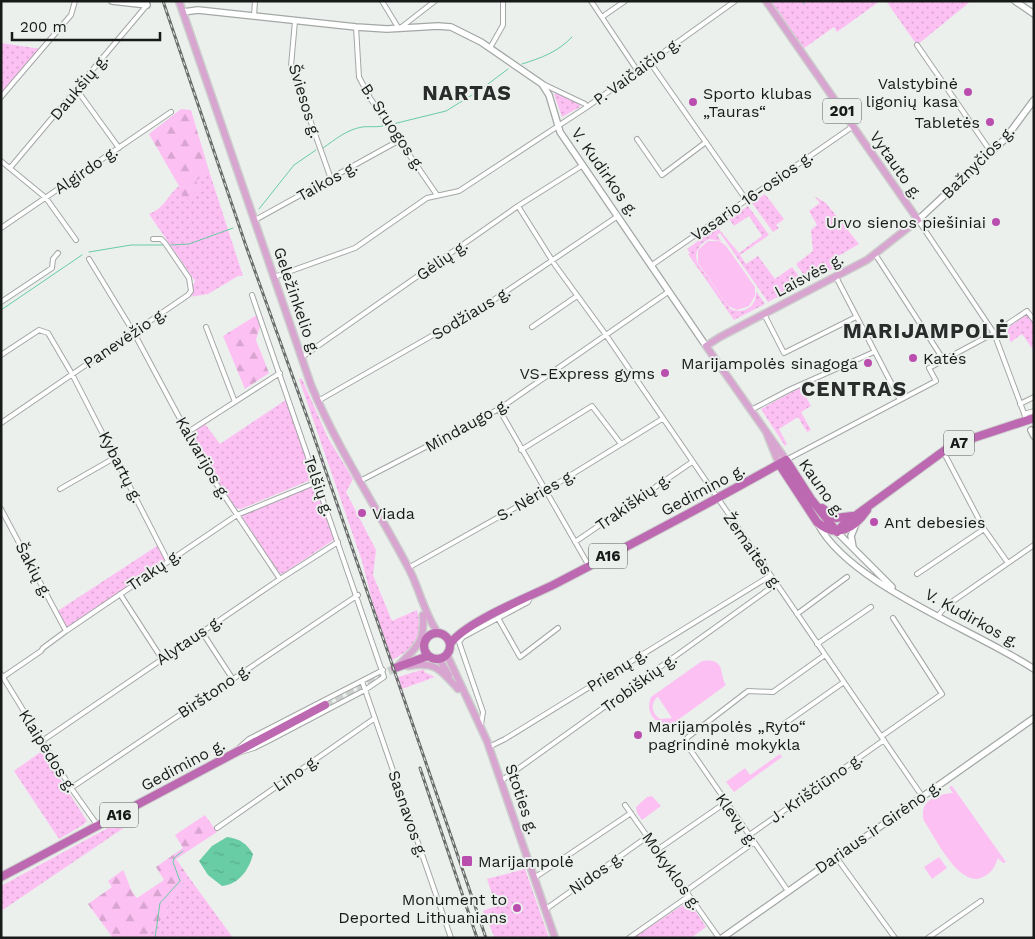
<svg xmlns="http://www.w3.org/2000/svg" width="1035" height="939" viewBox="0 0 1035 939" font-family="'Work Sans',sans-serif">
  <style>
    .grass { fill: url(#grass-dots) }
    .forest { fill: url(#forest-firs) }
    .garden { fill: #fdc0f3; fill-rule: evenodd }
    .water { fill: url(#water-ripples) }
    .lines { fill: none; stroke-linecap: round; stroke-linejoin: round }
    .stream { stroke: #68cca4; stroke-width: 1 }
    .highway-tunnel { stroke: #cbd0cd; stroke-width: 8; stroke-dasharray: 8 4; stroke-linecap: butt }
    .street-casing { stroke: #a3a7a5; stroke-width: 6 }
    .secondary-casing { stroke: #a3a7a5; stroke-width: 8 }
    .primary-casing { stroke: #cccdcc; stroke-width: 9 }
    .highway-casing { stroke: #cccdcc; stroke-width: 10 }
    .street { stroke: #fff; stroke-width: 4 }
    .secondary { stroke: #fff; stroke-width: 5.5 }
    .primary { stroke: #d7a5d0; stroke-width: 6 }
    .highway { stroke: #bc69b1; stroke-width: 8 }
    .rail-casing { stroke: #6a6d6c; stroke-width: 3 }
    .rail { stroke: #ebf0ed; stroke-width: 1; stroke-dasharray: 4; stroke-linecap: butt }
    .poi-dot { fill: #ba4eae; stroke: #ebf0ed; stroke-width: 2 }
    .labels { text-anchor: middle; dominant-baseline: central; stroke-width: 4; stroke-linejoin: round; paint-order: stroke }
    .shield { fill: #ebf0ed; stroke: #575a59; stroke-width: 1 }
    .shield-label { font-size: 15px; font-weight: bold; fill: #181a19 }
    .street-label { font-size: 16px; fill: #181a19; stroke: #ebf0ed }
    .poi-label { font-size: 16px; fill: #181a19; stroke: #ebf0ed; text-anchor: end }
    .district-label { font-size: 21px; font-weight: bold; letter-spacing: 1px; fill: #292c2b; stroke: #ebf0ed }
  </style>
  <defs>
    <pattern id="grass-dots" width="8" height="8" patternUnits="userSpaceOnUse" patternTransform="scale(1.25)"><rect width="8" height="8" fill="#fdc0f3"/><path d="M2 2h.1M6 6h.1" fill="none" stroke="#d8a4d0" stroke-width="1.8" stroke-linecap="round"/></pattern>
    <pattern id="forest-firs" width="22" height="20" patternUnits="userSpaceOnUse" patternTransform="scale(1.25)"><rect width="22" height="20" fill="#fdc0f3"/><path d="M5 1l3.5 6h-7zM16 11l3.5 6h-7z" fill="#d8a4d0"/></pattern>
    <pattern id="water-ripples" width="26" height="14" patternUnits="userSpaceOnUse" patternTransform="scale(1.25)"><rect width="26" height="14" fill="#68cca4"/><path d="M2 4q2-2 4 0t4 0M15 11q2-2 4 0t4 0" fill="none" stroke="#59af8d"/></pattern>
  </defs>
  <rect width="100%" height="100%" fill="#ebf0ed"/>
  <path class="grass" d="M766 1H880L837 32 834 27 800 51Z
    M886 1H971L917 45Z
    M1 43 41 49 4 93 1 91Z
    M557 93 579 103 580 107 562 117 554 94Z
    M209 171 243 276H238L208 294 189 297 193 291 192 287 195 281 149 214C166 207 166 197 179 186L183 188H199L195 181Z
    M765 194 784 219 776 225 779 228 773 232 752 203Z
    M814 196 826 203 859 244 835 258 831 266 834 268 808 281 796 264 813 251 811 230 817 225 809 211 820 203Z
    M748 206 769 235 740 255 746 264 758 256 775 279 792 267 804 283 768 302 720 233 717 235 721 241 709 239C699 244 693 253 698 264L730 309C745 315 757 306 756 291L765 304 734 320 688 254 690 253 687 249 717 227 739 253 762 236 749 216 734 226 729 219Z
    M1028 313 1034 322V351L1022 334 1011 342 1003 331Z
    M299 379H302L328 438 353 479 346 492 376 550 373 575 392 621 417 610C424 638 417 647 392 660L373 604 362 561Z
    M801 387 811 406 801 412 811 430 807 432 798 417 779 429 787 444 785 446 761 409Z
    M287 399 313 479 241 509 235 508 211 473 193 437 197 429 205 424 220 444Z
    M310 487 318 490 335 539 284 573 279 574 241 515Z
    M160 544 168 561 66 631 56 612Z
    M425 669 424 672 435 677 402 689 398 677Z
    M42 751 87 821 83 825 59 839 14 771Z
    M128 817 134 821 1 911V886Z
    M525 869 549 938H495L483 911 496 906 487 879Z
    M188 876 233 938H144L166 914 173 895Z
    M686 903 691 904 706 927 691 938H633Z"/>
  <path class="forest" d="M181 109 191 110 209 171 196 181 201 194 192 198H181L183 188 179 186 149 134Z
    M257 315 260 326 256 340 269 373 245 389 223 336Z
    M205 815 217 832 176 859 188 876 173 895 166 914 144 938H113L88 904 112 887 108 881 123 870C128 879 130 892 137 898L164 880 156 867 183 848 175 835Z"/>
  <path class="garden" d="M708 241H719L726 246 755 287V296L749 306 737 310 728 306 698 263V250Z
    M702 661C726 657 719 674 726 685L671 725C654 725 645 712 651 697ZM657 697H658L672 718 660 719C652 713 650 705 657 697Z
    M780 754 782 757 734 792 726 782 745 768 750 775Z
    M952 786 1006 862 1003 863 998 858C995 867 991 874 981 878 958 886 935 837 924 821 918 801 937 794 953 793L949 787Z
    M652 796 661 806 642 820 637 813 636 807 647 797Z
    M939 857 947 868 932 879 924 867Z"/>
  <path class="water" d="M227 837C240 839 246 843 253 854 249 870 239 884 222 886L208 875 199 861 212 846Z"/>
  <g class="lines">
    <path class="stream" d="M803 1 804 4
      M522 64C541 58 558 52 572 37
      M393 124 446 111 480 90 508 69
      M323 148C336 139 346 130 362 127 371 126 377 128 386 125
      M259 209 294 165 316 150
      M171 245 189 244 233 228
      M89 252 131 245H163
      M1 310 82 255
      M155 938 160 903 180 881 173 862 174 858 183 851"/>
    <path class="highway-tunnel" d="M325 705 395 668"/>
    <defs>
      <path id="street" d="M382 1 399 29 435 1
        M591 1 637 70
        M254 16 255 1
        M602 17 625 1
        M295 21 291 66 331 179
        M356 27 359 77 370 98 437 195
        M917 45 991 152
        M490 48 503 25V1
        M649 61 747 201
        M543 84 585 104 587 107
        M77 90 119 148
        M1 97 71 15 75 1
        M637 139 662 175 706 142
        M1 161 46 198 76 240
        M10 168 147 5V1
        M518 206 555 265 606 335 922 796
        M255 220 400 140
        M918 220 994 333 1025 416
        M1 228 171 112
        M875 254 943 359
        M89 259 134 333 209 473 280 579
        M652 265 852 127
        M274 277 355 248 427 198 459 191 587 107 735 1
        M836 277 900 400
        M1 302 52 268 53 259 58 253
        M764 314 784 353 856 317
        M206 327 235 402
        M532 327 577 296
        M1 355 39 330 48 333 72 374 168 561
        M302 357 518 206 583 165
        M318 401 489 303 618 216
        M1020 404 1034 397
        M499 409 589 566
        M751 410 791 389 874 352
        M1024 414 1034 411
        M1 423 188 295 191 291 189 278 165 243 161 239H153
        M188 432 280 373
        M521 450 592 406 621 444
        M943 451 984 529 1008 563
        M786 460 936 381 929 368 994 333 1027 311 1034 320
        M360 481 499 409 668 292
        M60 489 116 457
        M1 509 66 631
        M575 542 692 462
        M408 568 545 491 662 419
        M917 574 984 529
        M120 594 162 659
        M797 614 847 577
        M938 616 946 606 1034 545
        M498 618 520 657 558 628
        M202 632 232 678
        M817 644 871 607
        M1 674 71 788 98 826
        M3 677 41 651 43 648 66 631 237 515 317 482
        M362 681 451 938
        M784 724 844 682
        M481 725 483 712 459 642 463 637 528 602 530 598
        M882 736 942 694 893 618
        M42 741 280 579 338 542
        M240 747 249 739 383 670
        M489 747 505 739 770 576
        M241 752 254 748 270 740 365 690 384 677 252 295
        M501 781 776 584
        M71 788 358 595
        M625 805 719 938
        M217 828 375 718
        M748 836 884 740
        M657 850 725 803
        M836 857 895 938
        M534 878 631 813
        M686 891 753 843
        M788 891 685 742 688 737 748 691 773 692 825 655
        M546 909 647 837
        M629 938 689 896
        M928 938 981 901"/>
      <path id="secondary" d="M112 1 147 5
        M1015 1 1034 14
        M183 12 198 10 356 27 387 29 438 26 451 27 481 42 542 84 549 95 560 132 706 346
        M918 220 1005 139 1034 100
        M1031 430 1034 436
        M818 524C850 585 975 630 1034 669
        M837 532 892 587
        M853 547 851 536 856 524
        M722 938 1034 718"/>
      <path id="primary" d="M179 1 311 385C338 450 378 509 410 571 420 591 425 615 438 633
        M766 1 918 220 867 260 720 337 706 346 786 460
        M767 434 779 464
        M447 655 487 741 555 938
        M439 659 449 675
        M408 666C435 661 440 669 458 689
        M397 667C416 647 425 644 423 615"/>
      <path id="highway" d="M779 464 817 522C836 539 854 529 867 510
        M822 508 836 518 852 516
        M837 532 844 524 952 445 1034 418
        M424 646a13 13 0 1 1 26 0a13 13 0 1 1-26 0Z
        M450 644C465 622 529 597 555 584 632 544 710 503 786 460L811 499 837 532
        M395 668 428 656
        M1 877 325 705"/>
    </defs>
    <use href="#street" class="street-casing"/>
    <use href="#secondary" class="secondary-casing"/>
    <use href="#primary" class="primary-casing"/>
    <use href="#highway" class="highway-casing"/>
    <use href="#street" class="street"/>
    <use href="#secondary" class="secondary"/>
    <use href="#primary" class="primary"/>
    <use href="#highway" class="highway"/>
    <defs>
      <path id="rail" d="M163 1 246 246 311 428 486 938
        M420 768 477 938"/>
    </defs>
    <use href="#rail" class="rail-casing"/>
    <use href="#rail" class="rail"/>
  </g>
  <g class="poi-dot">
    <circle cx="968" cy="92" r="5"/>
    <circle cx="693" cy="102" r="5"/>
    <circle cx="990" cy="122" r="5"/>
    <circle cx="996" cy="222" r="5"/>
    <circle cx="913" cy="358" r="5"/>
    <circle cx="868" cy="363" r="5"/>
    <circle cx="665" cy="373" r="5"/>
    <circle cx="362" cy="513" r="5"/>
    <circle cx="874" cy="522" r="5"/>
    <circle cx="638" cy="735" r="5"/>
    <rect x="461" y="855" width="12" height="12" rx="2.5"/>
    <circle cx="517" cy="908" r="5"/>
  </g>
  <g class="labels">
    <g class="shield">
      <rect x="823" y="98.5" width="38" height="25" rx="4"/>
      <rect x="944" y="430.5" width="30" height="25" rx="4"/>
      <rect x="589" y="543.5" width="38" height="25" rx="4"/>
      <rect x="100" y="802.5" width="38" height="25" rx="4"/>
    </g>
    <g class="shield-label">
      <text x="842" y="111">201</text>
      <text x="959" y="443">A7</text>
      <text x="608" y="556">A16</text>
      <text x="119" y="815">A16</text>
    </g>
    <g class="street-label">
      <text transform="translate(637 71) rotate(-36)">P. Vaičaičio g.</text>
      <text transform="translate(79 87) rotate(-50)">Daukšių g.</text>
      <text transform="translate(305 101) rotate(73)">Šviesos g.</text>
      <text transform="translate(393 127) rotate(56)">B. Sruogos g.</text>
      <text transform="translate(978 162) rotate(-45)">Bažnyčios g.</text>
      <text transform="translate(896 165) rotate(55)">Vytauto g.</text>
      <text transform="translate(86 170) rotate(-34)">Algirdo g.</text>
      <text transform="translate(605 172) rotate(55)">V. Kudirkos g.</text>
      <text transform="translate(327 181) rotate(-29)">Taikos g.</text>
      <text transform="translate(752 196) rotate(-35)">Vasario 16-osios g.</text>
      <text transform="translate(442 260) rotate(-35)">Gėlių g.</text>
      <text transform="translate(809 275) rotate(-28)">Laisvės g.</text>
      <text transform="translate(297 301) rotate(71)">Geležinkelio g.</text>
      <text transform="translate(471 313) rotate(-31)">Sodžiaus g.</text>
      <text transform="translate(125 338) rotate(-34)">Panevėžio g.</text>
      <text transform="translate(467 425) rotate(-29)">Mindaugo g.</text>
      <text transform="translate(203 458) rotate(60)">Kalvarijos g.</text>
      <text transform="translate(121 467) rotate(63)">Kybartų g.</text>
      <text transform="translate(319 486) rotate(71)">Telšių g.</text>
      <text transform="translate(822 488) rotate(55)">Kauno g.</text>
      <text transform="translate(703 490) rotate(-28)">Gedimino g.</text>
      <text transform="translate(536 495) rotate(-30)">S. Nėries g.</text>
      <text transform="translate(633 502) rotate(-35)">Trakiškių g.</text>
      <text transform="translate(753 551) rotate(55)">Žemaitės g.</text>
      <text transform="translate(34 570) rotate(62)">Šakių g.</text>
      <text transform="translate(154 570) rotate(-34)">Trakų g.</text>
      <text transform="translate(972 618) rotate(29)">V. Kudirkos g.</text>
      <text transform="translate(189 640) rotate(-34)">Alytaus g.</text>
      <text transform="translate(617 670) rotate(-32)">Prienų g.</text>
      <text transform="translate(639 683) rotate(-36)">Trobiškių g.</text>
      <text transform="translate(214 691) rotate(-34)">Birštono g.</text>
      <text transform="translate(48 751) rotate(58)">Klaipėdos g.</text>
      <text transform="translate(183 765) rotate(-28)">Gedimino g.</text>
      <text transform="translate(296 773) rotate(-35)">Lino g.</text>
      <text transform="translate(816 788) rotate(-35)">J. Kriščiūno g.</text>
      <text transform="translate(522 799) rotate(71)">Stoties g.</text>
      <text transform="translate(408 814) rotate(71)">Sasnavos g.</text>
      <text transform="translate(737 820) rotate(55)">Klevų g.</text>
      <text transform="translate(878 827) rotate(-35)">Dariaus ir Girėno g.</text>
      <text transform="translate(672 871) rotate(55)">Mokyklos g.</text>
      <text transform="translate(596 873) rotate(-35)">Nidos g.</text>
    </g>
    <g class="poi-label">
      <text x="958" y="83">Valstybinė<tspan x="958" dy="18">ligonių kasa</tspan></text>
      <text x="703" y="93" text-anchor="start">Sporto klubas<tspan x="703" dy="18">„Tauras“</tspan></text>
      <text x="980" y="122">Tabletės</text>
      <text x="986" y="222">Urvo sienos piešiniai</text>
      <text x="923" y="358" text-anchor="start">Katės</text>
      <text x="858" y="363">Marijampolės sinagoga</text>
      <text x="655" y="373">VS-Express gyms</text>
      <text x="372" y="513" text-anchor="start">Viada</text>
      <text x="884" y="522" text-anchor="start">Ant debesies</text>
      <text x="648" y="726" text-anchor="start">Marijampolės „Ryto“<tspan x="648" dy="18">pagrindinė mokykla</tspan></text>
      <text x="478" y="861" text-anchor="start">Marijampolė</text>
      <text x="507" y="899">Monument to<tspan x="507" dy="18">Deported Lithuanians</tspan></text>
    </g>
    <g class="district-label">
      <text x="467" y="92">NARTAS</text>
      <text x="926" y="330">MARIJAMPOLĖ</text>
      <text x="854" y="388">CENTRAS</text>
    </g>
  </g>
  <rect width="1035" height="939" fill="none" stroke="#181a19" stroke-width="5"/>
  <path d="M12 32v8h148v-8" fill="none" stroke="#181a19" stroke-width="2.5"/>
  <text x="20" y="32" font-size="15" fill="#181a19" stroke="#ebf0ed" stroke-width="4" paint-order="stroke">200 m</text>
</svg>
